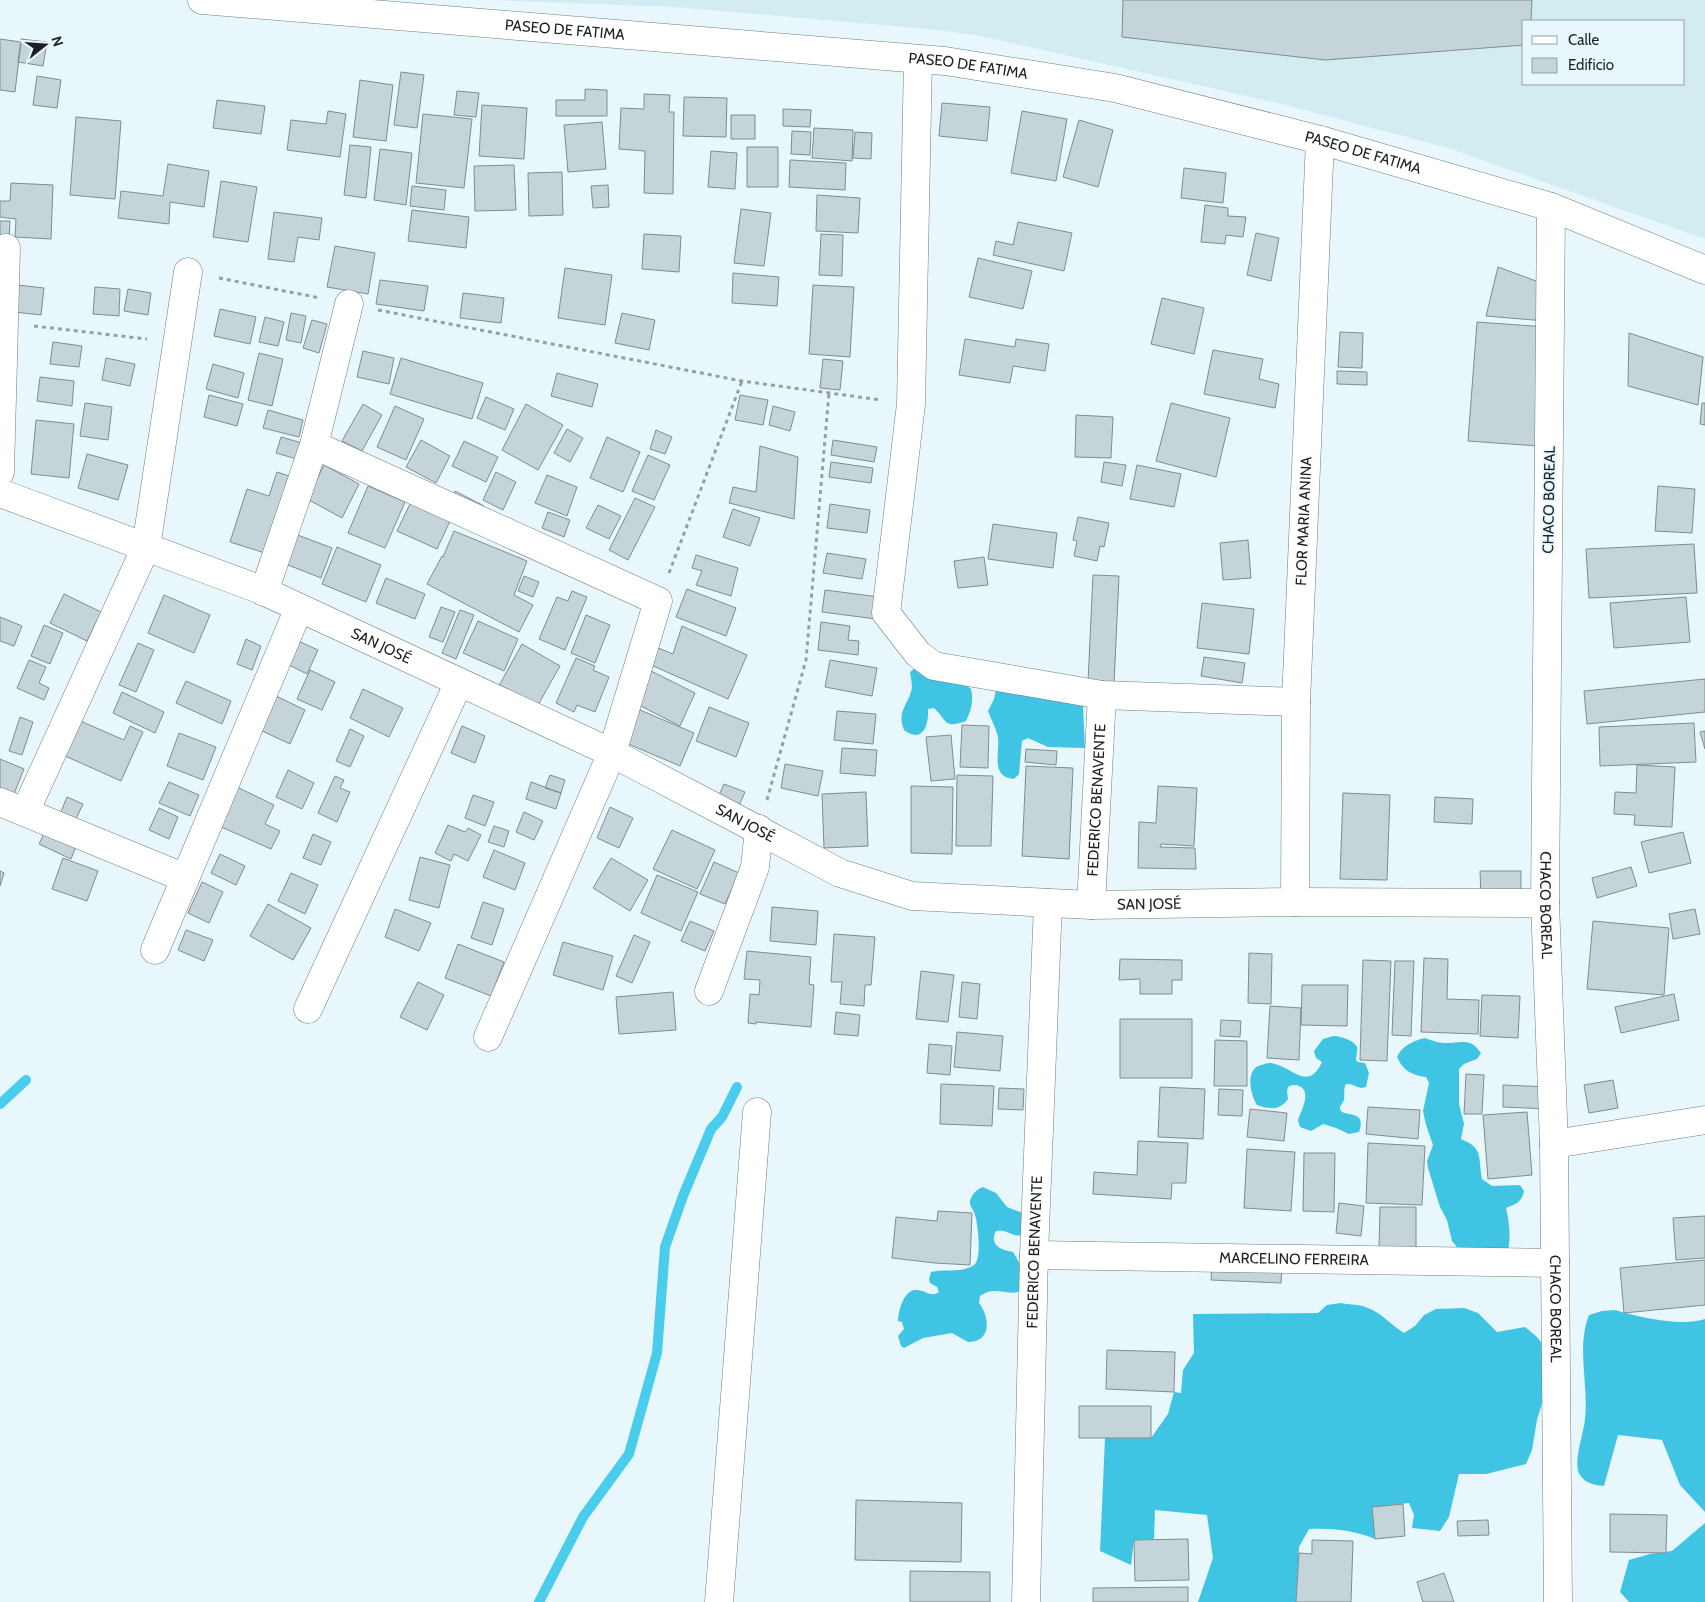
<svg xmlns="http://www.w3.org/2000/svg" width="1705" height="1602" viewBox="0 0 1705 1602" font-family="Cabin,sans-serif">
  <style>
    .built { fill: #d3ecf2; fill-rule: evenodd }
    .forest { fill: #3fc5e3 }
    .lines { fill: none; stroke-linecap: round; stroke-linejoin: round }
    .stream { stroke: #4acdec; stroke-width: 10 }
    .building { fill: #c5d4d8; stroke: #7f8d91 }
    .minor-casing { stroke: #707e81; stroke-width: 29 }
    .path { stroke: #95a0a4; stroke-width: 3; stroke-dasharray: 4 4; stroke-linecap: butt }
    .minor { stroke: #fff; stroke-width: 28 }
    .labels { text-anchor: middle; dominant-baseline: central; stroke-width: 4; stroke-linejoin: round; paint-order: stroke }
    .street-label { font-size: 15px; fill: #1c2223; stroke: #e8f7fc }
  </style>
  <rect width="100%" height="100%" fill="#e8f7fc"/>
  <path class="built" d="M491 0H1705V239L1448 148 1282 104 976 35 928 29 674 7ZM1524 21H1684V84H1524Z"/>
  <path class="forest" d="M915 668 960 681 971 689C974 700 971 711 966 721 943 729 948 721 934 708L928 709C929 725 923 744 904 730 897 713 906 707 911 692 913 686 911 679 910 672Z
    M997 685 1071 701 1083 706 1085 748 1048 747 1028 738 1022 741 1019 774 1014 779C990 777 1000 753 998 737 996 728 991 719 988 711L994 699Z
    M1333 1036C1340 1036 1354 1040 1357 1047 1358 1050 1356 1056 1356 1060L1358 1062 1365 1063 1369 1073 1366 1087C1358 1090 1354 1083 1346 1084 1343 1089 1345 1094 1344 1100 1343 1103 1340 1105 1340 1108 1340 1119 1368 1107 1359 1132L1349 1134 1336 1128 1323 1124 1311 1131 1300 1127 1298 1120C1301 1111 1311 1093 1301 1087 1296 1084 1294 1085 1289 1086L1287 1090 1288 1099C1280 1111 1269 1109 1257 1105 1251 1095 1246 1076 1256 1067 1261 1065 1266 1063 1271 1063 1292 1066 1308 1093 1322 1062L1316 1058 1314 1051 1323 1039Z
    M1425 1038C1431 1040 1438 1043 1445 1043 1462 1043 1470 1037 1481 1053L1477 1059 1464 1064 1459 1069V1104L1464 1124 1461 1139C1484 1148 1478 1158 1482 1179L1492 1186 1520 1185 1524 1191C1522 1202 1516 1204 1506 1208 1510 1225 1511 1240 1507 1257L1468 1254 1457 1247 1452 1241 1447 1220 1440 1207 1428 1168 1427 1161 1433 1145 1426 1125 1423 1111 1429 1083 1426 1077C1412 1075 1403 1071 1397 1057 1401 1047 1414 1040 1425 1038Z
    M983 1187 996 1193 1007 1207 1023 1213V1235C1013 1238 1006 1228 996 1231 989 1245 1000 1250 1013 1252 1023 1269 1024 1270 1021 1290 1010 1298 996 1284 980 1296L979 1303C990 1317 992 1342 968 1342L952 1333 923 1338 904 1348 901 1346 898 1336 904 1329 902 1322 898 1321C898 1312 904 1288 917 1290 925 1290 931 1298 939 1292L937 1287 930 1283 929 1279 931 1272C945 1268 961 1274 974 1265 982 1260 978 1224 975 1215 974 1210 969 1206 970 1201 972 1194 977 1189 983 1187Z
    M1341 1303C1350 1305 1360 1304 1368 1308 1382 1313 1391 1325 1404 1333L1415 1326 1424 1315 1436 1309 1464 1308 1478 1313 1497 1332 1525 1327 1536 1336 1545 1347 1549 1380 1537 1420 1532 1450 1526 1464 1486 1474H1459L1449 1517 1440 1531 1412 1528 1414 1515 1409 1503 1382 1506 1373 1509 1375 1539C1354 1530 1332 1528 1309 1529L1299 1547 1296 1602H1198L1213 1558 1207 1515 1155 1510 1154 1539 1134 1540 1131 1565 1100 1551 1105 1438H1151L1168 1414 1174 1392 1181 1393 1183 1370 1194 1353 1193 1314 1318 1313 1327 1305Z
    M1615 1310C1638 1317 1682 1327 1705 1319V1512L1680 1485 1662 1440 1618 1435 1604 1486C1595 1485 1586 1484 1580 1475 1572 1464 1584 1433 1585 1419 1589 1384 1576 1349 1589 1315L1602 1311Z
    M1705 1523V1602H1629L1620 1592 1629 1560 1650 1554 1672 1551Z"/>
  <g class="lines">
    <path class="stream" d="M0 1104 26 1080
      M539 1602 583 1517 629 1454 657 1353 665 1247 683 1196 711 1129 722 1117 737 1087"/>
  </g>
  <path class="building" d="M1123 0H1532L1531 21H1524V45L1325 60 1122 37Z
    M0 39 21 42 15 92 0 90Z
    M21 39 47 42 43 66 18 62Z
    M401 72 424 75 417 128 394 125Z
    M37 76 61 80 57 108 33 105Z
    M360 80 393 85 386 141 353 137Z
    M585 89 607 90V116H556V100H585Z
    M457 91 479 93 476 117 454 115Z
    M644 94 670 95 669 112H674L673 194 644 193 645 151 619 149 621 108 644 109Z
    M684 97 727 98 726 137 683 136Z
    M217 100 265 106 261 134 213 128Z
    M942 103 990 107 987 141 939 136Z
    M482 105 527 108 524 159 479 156Z
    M783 109 811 110 810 127 783 126Z
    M328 111 346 114 340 157 287 150 291 120 326 124Z
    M1022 111 1067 119 1056 181 1011 173Z
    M423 114 472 119 464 188 416 183Z
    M731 115H755V139H731Z
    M76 117 121 121 115 199 70 195Z
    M1079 120 1113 130 1098 187 1063 177Z
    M602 122 606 169 568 172 564 125Z
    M814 128 853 130 852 161 812 158Z
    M792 131 811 132 810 155 791 154Z
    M855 132 872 133 871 159 853 158Z
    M350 145 371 147 366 198 344 195Z
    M747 147H778V187H747Z
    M380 149 412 153 406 205 374 200Z
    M711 151 737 153 735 189 708 187Z
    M790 160 846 163 845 190 789 187Z
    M168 164 209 171 204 207 170 202 169 224 118 218 121 191 163 196Z
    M514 165 516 210 475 211 474 166Z
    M1184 168 1226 173 1223 203 1181 198Z
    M562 172 563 215 529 216 528 173Z
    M221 181 257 187 248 242 213 237Z
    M11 183 53 185 51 239 15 237 16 219 0 217V201H10Z
    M608 185 609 207 593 208 591 186Z
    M412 186 446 190 444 210 410 206Z
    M817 195 860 198 858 233 816 231Z
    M1205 205 1228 208V216L1246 217 1243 237 1226 235 1225 244 1201 242Z
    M741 209 771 213 764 266 734 263Z
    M412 210 469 217 466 248 408 241Z
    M274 212 322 218 319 240 298 237 294 262 268 259Z
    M0 221H10L9 241 0 240Z
    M1018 222 1072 233 1064 271 993 255 996 241 1013 245Z
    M1256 233 1279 238 1271 281 1247 275Z
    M644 234 681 236 679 272 642 269Z
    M821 234 843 235 842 276 819 275Z
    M335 246 375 253 368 294 327 287Z
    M978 258 1032 271 1023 309 969 297Z
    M1498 267 1547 285 1545 321 1486 316Z
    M565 268 612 275 605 325 558 318Z
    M733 273 779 277 777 306 732 303Z
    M380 280 428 286 424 311 376 304Z
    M17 285 44 288 41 315 14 312Z
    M813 285 854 287 850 357 809 354Z
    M95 287 120 289 119 316 93 314Z
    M128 289 151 293 148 315 124 311Z
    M463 293 504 298 501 323 460 318Z
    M1162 298 1204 308 1194 354 1151 344Z
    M220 309 256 317 250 344 214 336Z
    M291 313 306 316 301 343 286 340Z
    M622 313 655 320 649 350 615 343Z
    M265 317 284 322 278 346 259 342Z
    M312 320 327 324 319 353 303 348Z
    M1477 322 1547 327 1538 446 1468 441Z
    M1340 332 1363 333 1362 368 1338 367Z
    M1629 333 1703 357 1698 405 1628 386Z
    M965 339 1015 347 1016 339 1049 344 1045 371 1013 366 1010 383 959 375Z
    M53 342 82 346 79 367 50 364Z
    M1213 350 1263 359 1259 379 1279 384 1275 408 1204 394Z
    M363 351 394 358 389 384 357 377Z
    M259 353 283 359 272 406 248 400Z
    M106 358 135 364 130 386 102 380Z
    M401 358 483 383 472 419 390 394Z
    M823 359 843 361 840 390 820 388Z
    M213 364 244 373 238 398 206 389Z
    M1337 371 1367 372V385L1337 384Z
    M557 373 598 384 592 407 551 396Z
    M40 377 74 381 72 406 37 401Z
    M209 395 243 404 237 426 204 417Z
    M740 395 768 400 763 425 735 420Z
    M486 397 514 409 505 430 477 418Z
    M85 403 112 407 108 440 80 436Z
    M1171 403 1230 418 1216 477 1156 461Z
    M1702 403H1705V425L1700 424Z
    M363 404 382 415 362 451 342 441Z
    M526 404 563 425 538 470 502 450Z
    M395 406 424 419 406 460 377 447Z
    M773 406 795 412 790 431 769 425Z
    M268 410 303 420 299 437 263 428Z
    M1076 415 1113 417 1111 458 1075 457Z
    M36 420 74 424 69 478 31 474Z
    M567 429 583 438 570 462 554 453Z
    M656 430 672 437 665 454 650 449Z
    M281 437 302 443 297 459 276 453Z
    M607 437 640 452 623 492 590 478Z
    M421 440 450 456 436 483 406 467Z
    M833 440 877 447 874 462 831 455Z
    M464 441 498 457 486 482 452 466Z
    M760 446 798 457 794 519 729 503 733 487 756 492Z
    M87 454 128 465 118 500 78 488Z
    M648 455 670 465 654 500 632 491Z
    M831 462 873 468 871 483 829 477Z
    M1104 462 1126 465 1122 486 1101 482Z
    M324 465 359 484 342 518 307 499Z
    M1137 465 1181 474 1174 507 1130 499Z
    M277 472 292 477 268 554 230 542 247 489 269 496Z
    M496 472 516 482 503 510 483 500Z
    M547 475 577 487 567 516 535 503Z
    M368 486 405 502 385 548 348 533Z
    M1658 486 1695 489 1692 533 1655 531Z
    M455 491 484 506 480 515 450 500Z
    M635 498 655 507 628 560 609 550Z
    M411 502 450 521 437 549 397 531Z
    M830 504 870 510 867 533 827 528Z
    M598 505 621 516 609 539 586 528Z
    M733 509 760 518 750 546 723 537Z
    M548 512 570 520 564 537 542 528Z
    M1078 517 1109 523 1104 547 1100 546 1097 561 1074 556 1077 541 1073 540Z
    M993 524 1057 533 1053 568 988 559Z
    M454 531 527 561 514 595 533 605 519 632 427 584 442 556 443 557Z
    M295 534 332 548 321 578 283 563Z
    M1248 540 1251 578 1223 580 1220 543Z
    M1694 544 1697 593 1589 598 1586 549Z
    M337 547 381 565 366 602 322 584Z
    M827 553 866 559 862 579 823 573Z
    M696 555 738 568 731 596 696 585 702 571 692 568Z
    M984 557 988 585 958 588 954 561Z
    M1093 575 1119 576 1114 684 1088 682Z
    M524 576 539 582 533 597 518 591Z
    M386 578 425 594 415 619 376 603Z
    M687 589 736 608 726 636 676 617Z
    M825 590 879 597 876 619 822 612Z
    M572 591 587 597 565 650 539 639 557 597 568 601Z
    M64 594 101 612 87 641 50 623Z
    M164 595 210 615 194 653 148 633Z
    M1686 597 1690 642 1614 648 1610 603Z
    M1202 603 1254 609 1249 654 1197 648Z
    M441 607 455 612 443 642 429 637Z
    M460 610 474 615 456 659 442 653Z
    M586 615 610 625 595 663 571 653Z
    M0 617 22 626 14 646 0 641Z
    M478 621 518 639 504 671 463 653Z
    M821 622 850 626 848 640 859 641 858 655 818 650Z
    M44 625 63 633 50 664 31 656Z
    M682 626 747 655 728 699 651 665 658 648 673 654Z
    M246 639 261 646 252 670 237 664Z
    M298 641 318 650 307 674 287 664Z
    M138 643 154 650 136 692 119 685Z
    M522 644 560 666 533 714 495 693Z
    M1204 657 1245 663 1242 683 1201 676Z
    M576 658 595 666 593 670 609 677 595 712 577 705 574 712 556 703Z
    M29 660 46 667 39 683 49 688 44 700 17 688Z
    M830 660 877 668 872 696 825 687Z
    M310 670 335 682 322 710 297 699Z
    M649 670 695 693 680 726 633 702Z
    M1705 679V712L1587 724 1584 691Z
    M186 681 231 701 222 724 176 703Z
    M363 689 403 708 389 737 350 718Z
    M122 692 164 712 155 733 113 713Z
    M276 696 305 710 290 744 260 730Z
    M709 707 749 723 736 757 696 741Z
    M640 710 694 733 680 766 626 743Z
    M837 711 876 714 873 744 834 740Z
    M20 717 33 722 22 755 9 751Z
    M78 720 124 740 130 726 143 732 121 781 63 755Z
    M1694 723 1696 762 1600 766 1599 727Z
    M962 725 989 726 988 768 960 767Z
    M462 726 485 736 475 763 451 753Z
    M350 729 364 736 350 767 336 761Z
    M1705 731V749L1700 732Z
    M179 733 216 747 203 780 167 766Z
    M951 735 955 779 931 781 926 737Z
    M842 748 877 750 875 776 840 773Z
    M1026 749 1057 751 1056 765 1025 762Z
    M0 759 24 769 14 794 0 788Z
    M785 764 823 771 818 796 781 788Z
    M1637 765 1675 767 1672 827 1634 825 1635 815 1614 814 1615 792 1636 793Z
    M1026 766 1073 768 1069 859 1022 856Z
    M288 770 314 783 302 809 276 797Z
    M550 775 565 780 561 793 545 788Z
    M957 775 993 776 991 846H956Z
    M335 776 344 780 340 788 350 792 337 822 318 813Z
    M169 782 199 795 190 816 159 803Z
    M531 782 561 793 556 809 526 799Z
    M724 784 745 792 737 810 716 802Z
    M911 786 953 787 952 854 911 853Z
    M1158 786 1197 788 1194 846 1161 844 1160 847 1195 848 1196 869 1138 868 1139 822 1156 823Z
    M237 787 274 805 265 824 280 831 271 849 219 826Z
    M866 792 868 846 824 848 822 794Z
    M1343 793 1390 795 1387 880 1340 879Z
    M473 795 494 802 485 826 465 818Z
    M67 797 83 804 73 825 58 819Z
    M1435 797 1473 799 1472 824 1434 822Z
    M610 807 633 818 619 848 597 838Z
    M159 808 178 817 169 839 149 830Z
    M524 812 543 821 534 840 516 832Z
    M48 825 79 839 71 859 39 844Z
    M448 825 465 832 468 828 481 835 468 861 454 854 451 861 435 853Z
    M494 826 509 831 504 847 488 842Z
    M672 830 715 850 697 889 653 869Z
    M1683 832 1691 863 1649 873 1641 842Z
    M313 834 331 842 321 865 303 858Z
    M494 850 525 863 515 890 483 877Z
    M220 854 245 866 236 885 211 873Z
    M420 857 450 865 439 908 409 900Z
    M63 858 98 871 87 901 52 889Z
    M611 858 648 880 630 911 593 888Z
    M714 862 739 873 725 904 700 894Z
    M1631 867 1637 886 1597 898 1592 878Z
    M0 871 4 873 0 886Z
    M1480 871H1521V896L1481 897Z
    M291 873 318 885 305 914 278 901Z
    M657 875 698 892 681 931 641 913Z
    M202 882 223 892 209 923 188 913Z
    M483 902 504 909 492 945 471 938Z
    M268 904 311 928 293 960 250 936Z
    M772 907 818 911 816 945 770 941Z
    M395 909 431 923 419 951 385 937Z
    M1695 909 1700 934 1673 939 1669 914Z
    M690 921 714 931 705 951 681 941Z
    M1593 921 1669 928 1664 995 1587 989Z
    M186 930 213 940 204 961 178 950Z
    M834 934 875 937 871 985H865L864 1006 840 1004 842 982H831Z
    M634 935 650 942 632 983 616 976Z
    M563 942 613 956 603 990 553 975Z
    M458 944 504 962 491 996 445 978Z
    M747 951 811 957 809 984 814 985 811 1027 756 1022V1024L748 1023 750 994 759 995 760 980 744 979Z
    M1249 953 1272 954 1271 1004 1248 1003Z
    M1424 958 1448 959 1447 999 1479 1000 1478 1034 1421 1032Z
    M1120 959 1182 960V980H1172V994H1140V979L1119 980Z
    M1363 960 1391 961 1387 1061 1360 1060Z
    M1395 961H1414L1411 1036 1392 1035Z
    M921 971 954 975 948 1022 916 1019Z
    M418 982 444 995 427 1030 400 1017Z
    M962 982 980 984 977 1019 959 1017Z
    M1302 985H1348L1347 1026 1301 1025Z
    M673 992 676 1030 619 1034 616 997Z
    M1674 994 1679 1020 1621 1033 1615 1007Z
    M1482 995 1520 996 1518 1038 1480 1036Z
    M1270 1006 1301 1008 1299 1060 1267 1058Z
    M836 1012 860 1015 858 1036 834 1034Z
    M1120 1019H1192V1078H1120Z
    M1221 1020 1241 1021 1240 1037 1220 1036Z
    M957 1032 1003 1036 1000 1071 954 1067Z
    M1215 1040 1247 1041V1086H1214Z
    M929 1044 952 1046 950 1075 927 1073Z
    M1466 1074 1484 1075 1482 1114H1464Z
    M1613 1080 1618 1108 1589 1113 1584 1085Z
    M941 1084 994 1086 992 1126 940 1124Z
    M1503 1085 1550 1087 1549 1109 1503 1107Z
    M1160 1087 1205 1089 1203 1139 1158 1137Z
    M999 1088 1024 1089 1023 1110 998 1109Z
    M1219 1089 1243 1090 1242 1116 1218 1115Z
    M1368 1107 1420 1110 1418 1139 1366 1134Z
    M1250 1109 1287 1113 1284 1141 1247 1137Z
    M1527 1112 1532 1175 1488 1179 1483 1115Z
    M1138 1141 1188 1143 1186 1183H1172L1171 1199 1093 1194 1094 1172 1137 1175Z
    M1368 1143 1425 1146 1422 1205 1366 1203Z
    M1247 1149 1295 1152 1291 1211 1244 1208Z
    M1304 1153H1335L1334 1212 1303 1211Z
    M1339 1203 1364 1206 1361 1236 1336 1233Z
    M1380 1207H1416V1247H1379Z
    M938 1211 972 1213 970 1265 935 1263 892 1258 896 1217 937 1221Z
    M1705 1216V1258L1676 1260 1673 1218Z
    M1705 1260V1305L1624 1313 1620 1268Z
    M1212 1262 1282 1265 1281 1283 1211 1280Z
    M1107 1350 1175 1352 1174 1392 1106 1389Z
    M1079 1406H1151V1438H1079Z
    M856 1500 962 1503 961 1562 855 1560Z
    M1403 1504 1405 1536 1375 1539 1372 1507Z
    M1610 1514 1667 1515 1666 1553 1610 1552Z
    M1488 1520 1489 1535 1458 1536 1457 1521Z
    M1188 1539 1189 1580 1135 1581 1134 1540Z
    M1312 1540 1353 1541 1351 1602H1296L1299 1553 1312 1554Z
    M910 1571 990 1572V1602H910Z
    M1444 1573 1454 1602H1423L1417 1582Z
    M1188 1587V1602H1093V1588Z"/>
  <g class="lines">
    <defs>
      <g id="minor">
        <path id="s1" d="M202 0 945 61 1115 88 1320 140 1551 207 1705 270"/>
        <path d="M918 59 911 404 886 613 918 654 934 666 1102 695 1296 702"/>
        <path id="s2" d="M1551 207 1545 903 1554 1144 1558 1602"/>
        <path d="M314 445 658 601 612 753 488 1037"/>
        <path d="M0 472 6 248"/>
        <path id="s3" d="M0 493 259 589 612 753 840 873 912 896 1091 905 1295 902 1545 903"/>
        <path d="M264 592 314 445 349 304"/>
        <path d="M0 802 185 878"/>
        <path d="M25 812 146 547 188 272"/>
        <path id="s4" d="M1295 902 1296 702 1320 140"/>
        <path id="s5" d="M1091 905 1102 695"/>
        <path d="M155 950 299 608"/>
        <path d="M709 991 755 867 759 829"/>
        <path d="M308 1009 459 682"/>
        <path d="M1554 1144 1705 1120"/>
        <path id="s6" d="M1034 1255 1555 1263"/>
        <path d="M719 1602 757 1112"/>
        <path id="s7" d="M1026 1602 1034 1255 1048 903"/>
      </g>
    </defs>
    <use href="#minor" class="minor-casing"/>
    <path class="path" d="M219 278 320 298
      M378 310 742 381 881 400
      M34 326 147 339
      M669 573 742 381
      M767 800 806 660 829 393"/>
    <use href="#minor" class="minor"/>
  </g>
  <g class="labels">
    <g class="street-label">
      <text stroke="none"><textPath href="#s1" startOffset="364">PASEO DE FATIMA</textPath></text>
      <text stroke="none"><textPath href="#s1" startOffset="769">PASEO DE FATIMA</textPath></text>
      <text stroke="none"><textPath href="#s1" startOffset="1174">PASEO DE FATIMA</textPath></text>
      <text transform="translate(1549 500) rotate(-89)">CHACO BOREAL</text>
      <text stroke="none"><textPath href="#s4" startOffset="381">FLOR MARIA ANINA</textPath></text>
      <text stroke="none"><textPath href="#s3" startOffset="411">SAN JOSÉ</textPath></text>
      <text stroke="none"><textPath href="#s5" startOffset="105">FEDERICO BENAVENTE</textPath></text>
      <text stroke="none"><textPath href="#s3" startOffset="816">SAN JOSÉ</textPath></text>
      <text stroke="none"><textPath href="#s3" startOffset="1236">SAN JOSÉ</textPath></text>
      <text stroke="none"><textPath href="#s2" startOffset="698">CHACO BOREAL</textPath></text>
      <text stroke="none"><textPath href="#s7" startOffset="350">FEDERICO BENAVENTE</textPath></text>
      <text stroke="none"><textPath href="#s6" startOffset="260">MARCELINO FERREIRA</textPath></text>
      <text stroke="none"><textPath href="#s2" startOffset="1102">CHACO BOREAL</textPath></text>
    </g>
  </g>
  <rect x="1522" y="20" width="162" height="65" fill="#e8f7fc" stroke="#96a2a5"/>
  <rect x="1532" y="36" width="25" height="8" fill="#ffffff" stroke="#96a2a5"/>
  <text x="1568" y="45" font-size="15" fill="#1c2223">Calle</text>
  <rect x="1532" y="58" width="25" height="15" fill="#c5d4d8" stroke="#96a2a5"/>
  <text x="1568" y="70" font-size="15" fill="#1c2223">Edificio</text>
  <g transform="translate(45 45) rotate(73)" stroke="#e8f7fc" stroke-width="4" paint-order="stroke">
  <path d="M0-4L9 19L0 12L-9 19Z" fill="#1c2223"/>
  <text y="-8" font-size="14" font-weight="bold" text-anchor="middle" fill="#1c2223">N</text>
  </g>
</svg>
